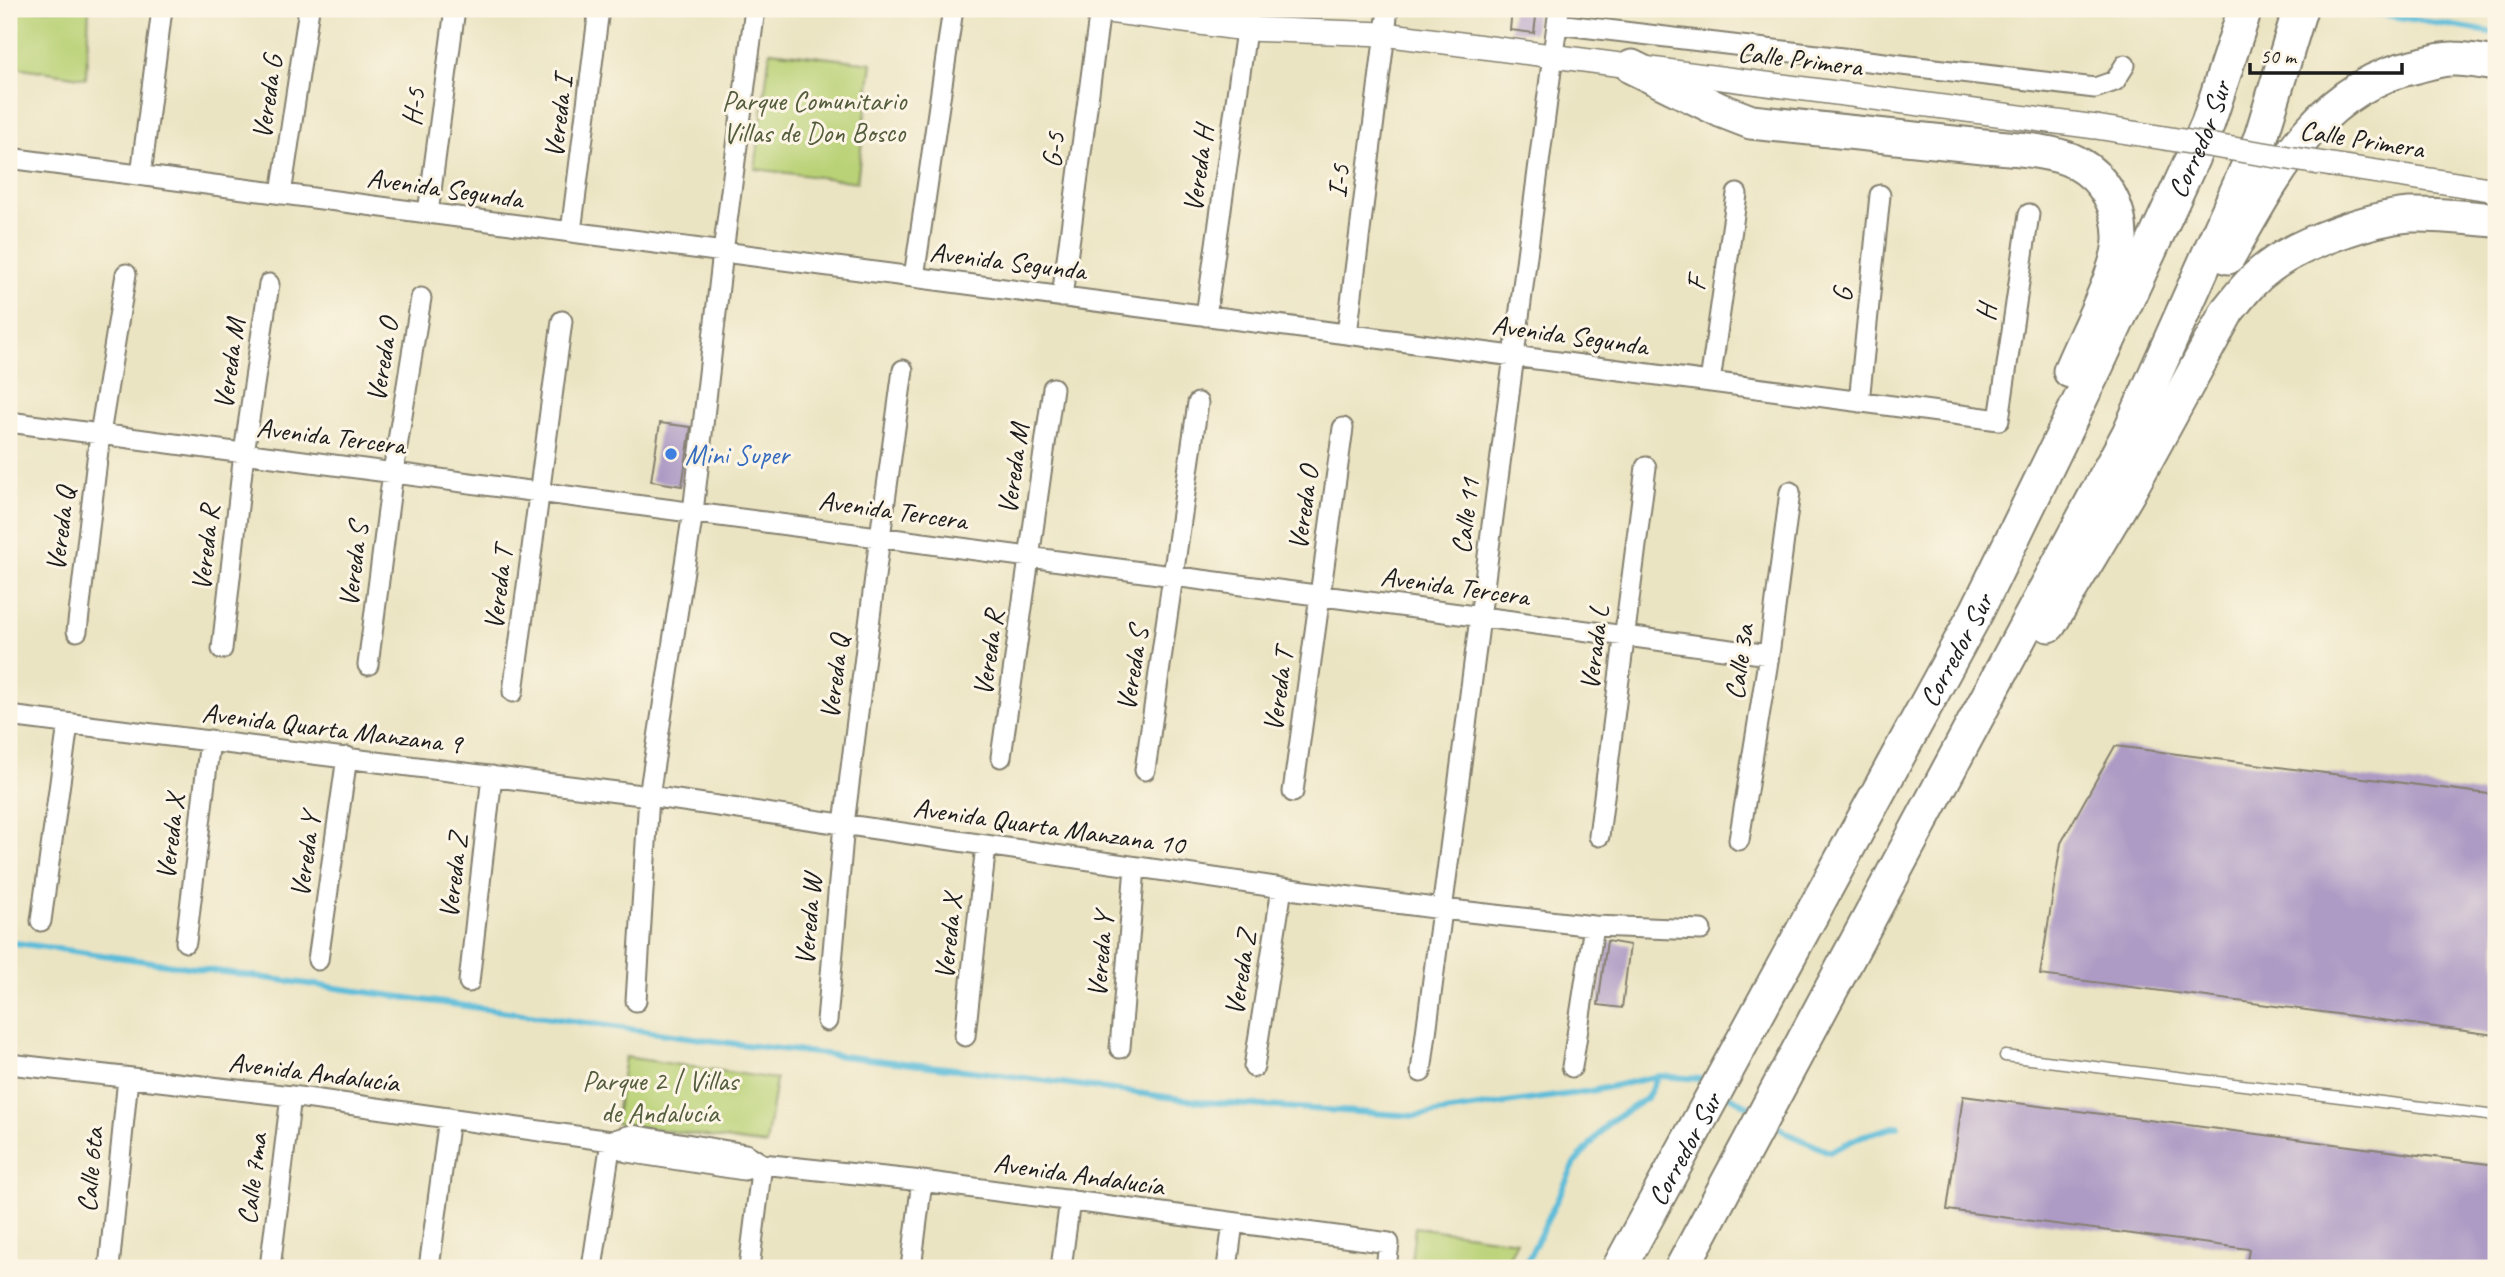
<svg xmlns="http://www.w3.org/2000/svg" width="2505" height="1277" viewBox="0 0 2505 1277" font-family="Caveat,sans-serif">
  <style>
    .green { fill: #bad277; stroke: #6b774a; stroke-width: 2 }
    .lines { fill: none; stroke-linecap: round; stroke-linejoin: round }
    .stream { stroke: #5bbcd9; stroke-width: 6 }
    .building { fill: #ae9bc5 }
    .service-casing { stroke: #84806f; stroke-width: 13 }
    .minor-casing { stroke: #84806f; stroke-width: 23 }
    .tertiary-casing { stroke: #84806f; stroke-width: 26 }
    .motorway-casing { stroke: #84806f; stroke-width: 37 }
    .service { stroke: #fff; stroke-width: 10 }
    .minor { stroke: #fff; stroke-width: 19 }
    .tertiary { stroke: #fff; stroke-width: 23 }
    .motorway { stroke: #fff; stroke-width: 33 }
    .tertiary-bridge-casing { stroke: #84806f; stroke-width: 26; stroke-linecap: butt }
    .tertiary-bridge { stroke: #fff; stroke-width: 23 }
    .shop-dot { fill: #3f7fe0; stroke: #fcf5e5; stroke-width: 2.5 }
    .labels { text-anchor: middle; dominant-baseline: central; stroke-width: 6; stroke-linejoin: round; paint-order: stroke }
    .street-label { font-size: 28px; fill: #1c1c1c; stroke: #fcf5e5 }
    .park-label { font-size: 28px; fill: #535c3c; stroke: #fcf5e5 }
    .shop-label { font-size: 28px; fill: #366cbe; stroke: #fcf5e5; text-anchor: start }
  </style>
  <rect width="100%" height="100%" fill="#fcf5e5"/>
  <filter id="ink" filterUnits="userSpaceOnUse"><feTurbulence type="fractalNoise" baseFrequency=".0143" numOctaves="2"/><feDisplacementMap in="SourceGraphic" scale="14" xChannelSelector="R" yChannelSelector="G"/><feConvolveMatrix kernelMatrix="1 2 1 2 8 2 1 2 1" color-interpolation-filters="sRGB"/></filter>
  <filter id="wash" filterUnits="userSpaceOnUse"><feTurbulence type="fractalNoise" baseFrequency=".00686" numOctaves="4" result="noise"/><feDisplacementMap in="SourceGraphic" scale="28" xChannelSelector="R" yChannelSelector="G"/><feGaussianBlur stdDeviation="1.57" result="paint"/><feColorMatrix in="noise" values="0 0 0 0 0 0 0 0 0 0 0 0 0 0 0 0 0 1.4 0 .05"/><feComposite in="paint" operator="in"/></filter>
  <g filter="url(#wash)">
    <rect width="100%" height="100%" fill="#ebe4c2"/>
    <path class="green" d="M9 9H89L86 78 9 66Z
      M770 51 872 63 857 182 755 169Z
      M625 1057 776 1079 766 1145 615 1123Z
      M1415 1227 1517 1241 1504 1268H1401L1402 1262H1411Z"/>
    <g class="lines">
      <path class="stream" d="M2350 9 2496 33
        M9 942 737 1044 973 1071 1204 1102 1416 1116 1591 1091 1659 1076 1701 1079
        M1725 1093 1753 1109
        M1775 1125 1787 1133 1829 1152 1862 1136 1898 1126
        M1524 1268 1575 1163 1609 1122 1647 1098 1658 1076"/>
    </g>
    <g id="blocks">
      <path class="building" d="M1512 9H1537L1534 33 1510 30Z
        M660 423 691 427 682 486 651 481Z
        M2115 746 2496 795V1035L2040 975 2061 843Z
        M1607 941 1630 945 1622 1008 1598 1005Z
        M1963 1096 2496 1165V1268H2246L2249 1249 1947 1210Z"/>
    </g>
  </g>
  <g filter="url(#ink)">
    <use href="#blocks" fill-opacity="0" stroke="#84806f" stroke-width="2"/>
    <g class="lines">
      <defs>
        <path id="service" d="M2005 1056 2496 1116"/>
        <path id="minor" d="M1557 24 2095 88 2115 81 2125 65
          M9 158 1999 420 2029 214
          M141 175 162 9
          M281 194 309 9
          M428 213 455 9
          M571 232 599 9
          M914 277 953 9
          M1062 297 1100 9
          M1206 316 1249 9
          M1347 334 1388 9
          M1710 382 1737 194
          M1859 402 1880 195
          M9 422 1769 655
          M77 631 100 434 126 274
          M222 649 244 453 269 284
          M368 665 393 472 421 298
          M513 692 562 321
          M9 716 649 796 1282 888 1442 909 1594 926 1701 930
          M1001 757 1053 388
          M1145 770 1198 403
          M1293 792 1343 428
          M1599 836 1646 467
          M1739 840 1769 655 1790 492
          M41 921 68 724
          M186 942 210 740
          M318 960 347 757
          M469 982 492 776
          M636 1001 649 796 693 512 723 252 755 9
          M827 1021 844 824 880 537 903 370
          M965 1036 986 845
          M1120 1048 1135 867
          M9 1064 291 1096 611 1141 632 1135 746 1154 762 1164
          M1254 1067 1282 888
          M1572 1067 1594 926
          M1421 1072 1559 9
          M611 1141 627 1152 744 1170 762 1164 922 1181 1389 1243 1386 1268
          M109 1268 128 1078
          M270 1268 291 1096
          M429 1268 449 1118
          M592 1268 611 1141
          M749 1268 762 1164
          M911 1268 922 1181
          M1061 1268 1070 1200
          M1227 1268 1233 1223"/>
        <path id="tertiary" d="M1093 9 1246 29 1384 34 2096 127
          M2332 165 2496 190"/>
        <g id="motorway">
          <path d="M1632 67 1720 110 1751 122C1825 130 1899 138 1973 145 2002 148 2053 149 2077 163 2104 178 2120 206 2120 237 2121 269 2083 338 2070 371"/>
          <path d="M2228 257C2274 177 2318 86 2417 66 2428 63 2442 58 2454 59 2468 59 2482 62 2496 64"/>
          <path d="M2049 625 2128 493 2228 310C2241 294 2252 279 2269 267 2300 243 2371 218 2410 215 2438 214 2468 218 2496 220"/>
          <path id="s1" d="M1619 1268 1977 611 2097 365 2192 159 2208 123 2245 9"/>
          <path d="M1682 1268 2129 433 2261 137 2300 9"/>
        </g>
      </defs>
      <use href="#service" class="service-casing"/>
      <use href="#minor" class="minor-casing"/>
      <use href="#tertiary" class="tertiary-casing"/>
      <use href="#motorway" class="motorway-casing"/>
      <use href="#service" class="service"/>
      <use href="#minor" class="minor"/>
      <use href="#tertiary" class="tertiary"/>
      <use href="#motorway" class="motorway"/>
      <defs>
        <path id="tertiary-bridge" d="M2096 127 2332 165"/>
      </defs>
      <use href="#tertiary-bridge" class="tertiary-bridge-casing"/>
      <use href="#tertiary-bridge" class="tertiary-bridge"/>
    </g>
  </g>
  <circle class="shop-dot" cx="671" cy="454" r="7"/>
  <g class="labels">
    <g class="street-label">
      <text transform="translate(1800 59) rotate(7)">Calle Primera</text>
      <text transform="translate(267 97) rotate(-82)">Vereda G</text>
      <text transform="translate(413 107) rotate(-83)">H-5</text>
      <text transform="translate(558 117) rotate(-83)">Vereda I</text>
      <text stroke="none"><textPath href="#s1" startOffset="1270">Corredor Sur</textPath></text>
      <text transform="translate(2362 139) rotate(9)">Calle Primera</text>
      <text transform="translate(1053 150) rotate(-83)">G-5</text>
      <text transform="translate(1198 169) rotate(-82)">Vereda H</text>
      <text transform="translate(1338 181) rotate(-83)">I-5</text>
      <text transform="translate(445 188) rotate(8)">Avenida Segunda</text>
      <text transform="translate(1008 261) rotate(7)">Avenida Segunda</text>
      <text transform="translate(1696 284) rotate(-82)">F</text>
      <text transform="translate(1842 295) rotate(-84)">G</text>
      <text transform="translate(1986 313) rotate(-82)">H</text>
      <text transform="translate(1570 335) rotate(8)">Avenida Segunda</text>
      <text transform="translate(382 360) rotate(-81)">Vereda O</text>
      <text transform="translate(229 364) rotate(-82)">Vereda M</text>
      <text transform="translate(331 436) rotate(7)">Avenida Tercera</text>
      <text transform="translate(1013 469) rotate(-82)">Vereda M</text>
      <text transform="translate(1303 508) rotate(-82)">Vereda O</text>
      <text transform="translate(893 510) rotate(8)">Avenida Tercera</text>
      <text transform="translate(1465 516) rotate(-83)">Calle 11</text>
      <text transform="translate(60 529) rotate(-83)">Vereda Q</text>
      <text transform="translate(205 548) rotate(-84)">Vereda R</text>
      <text transform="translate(353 565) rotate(-83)">Vereda S</text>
      <text transform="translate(1455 586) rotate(8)">Avenida Tercera</text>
      <text transform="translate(498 588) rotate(-83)">Vereda T</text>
      <text transform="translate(1594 648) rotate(-83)">Verada L</text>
      <text stroke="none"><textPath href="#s1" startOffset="704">Corredor Sur</textPath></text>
      <text transform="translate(988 653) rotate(-82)">Vereda R</text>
      <text transform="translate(1739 662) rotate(-82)">Calle 3a</text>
      <text transform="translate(1132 669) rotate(-81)">Vereda S</text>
      <text transform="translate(834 677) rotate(-83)">Vereda Q</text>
      <text transform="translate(1278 690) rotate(-82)">Vereda T</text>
      <text transform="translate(332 728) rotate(7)">Avenida Quarta Manzana 9</text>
      <text transform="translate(1049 826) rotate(8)">Avenida Quarta Manzana 10</text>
      <text transform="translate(170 837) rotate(-83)">Vereda X</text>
      <text transform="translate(305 855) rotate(-82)">Vereda Y</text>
      <text transform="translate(453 876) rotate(-83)">Vereda Z</text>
      <text transform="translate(808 920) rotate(-85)">Vereda W</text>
      <text transform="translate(948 937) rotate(-84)">Vereda X</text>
      <text transform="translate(1100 955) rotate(-85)">Vereda Y</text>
      <text transform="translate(1240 973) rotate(-81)">Vereda Z</text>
      <text transform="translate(314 1072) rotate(7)">Avenida Andalucía</text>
      <text stroke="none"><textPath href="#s1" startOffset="136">Corredor Sur</textPath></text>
      <text transform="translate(90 1170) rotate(-85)">Calle 6ta</text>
      <text transform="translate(1079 1174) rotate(8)">Avenida Andalucía</text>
      <text transform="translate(252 1179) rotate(-83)">Calle 7ma</text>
    </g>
    <g class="park-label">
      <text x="814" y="100">Parque Comunitario<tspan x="814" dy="32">Villas de Don Bosco</tspan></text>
      <text x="660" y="1080">Parque 2 | Villas<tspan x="660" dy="32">de Andalucía</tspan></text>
    </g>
    <g class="shop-label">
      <text x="685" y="454">Mini Super</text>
    </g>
  </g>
  <rect width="2505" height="1277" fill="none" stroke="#fcf5e5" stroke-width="35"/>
  <path d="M2250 63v10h152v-10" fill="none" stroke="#1c1c1c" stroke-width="3.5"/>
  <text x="2260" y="63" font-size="21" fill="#1c1c1c" stroke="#fcf5e5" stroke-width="5" paint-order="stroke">50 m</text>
</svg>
